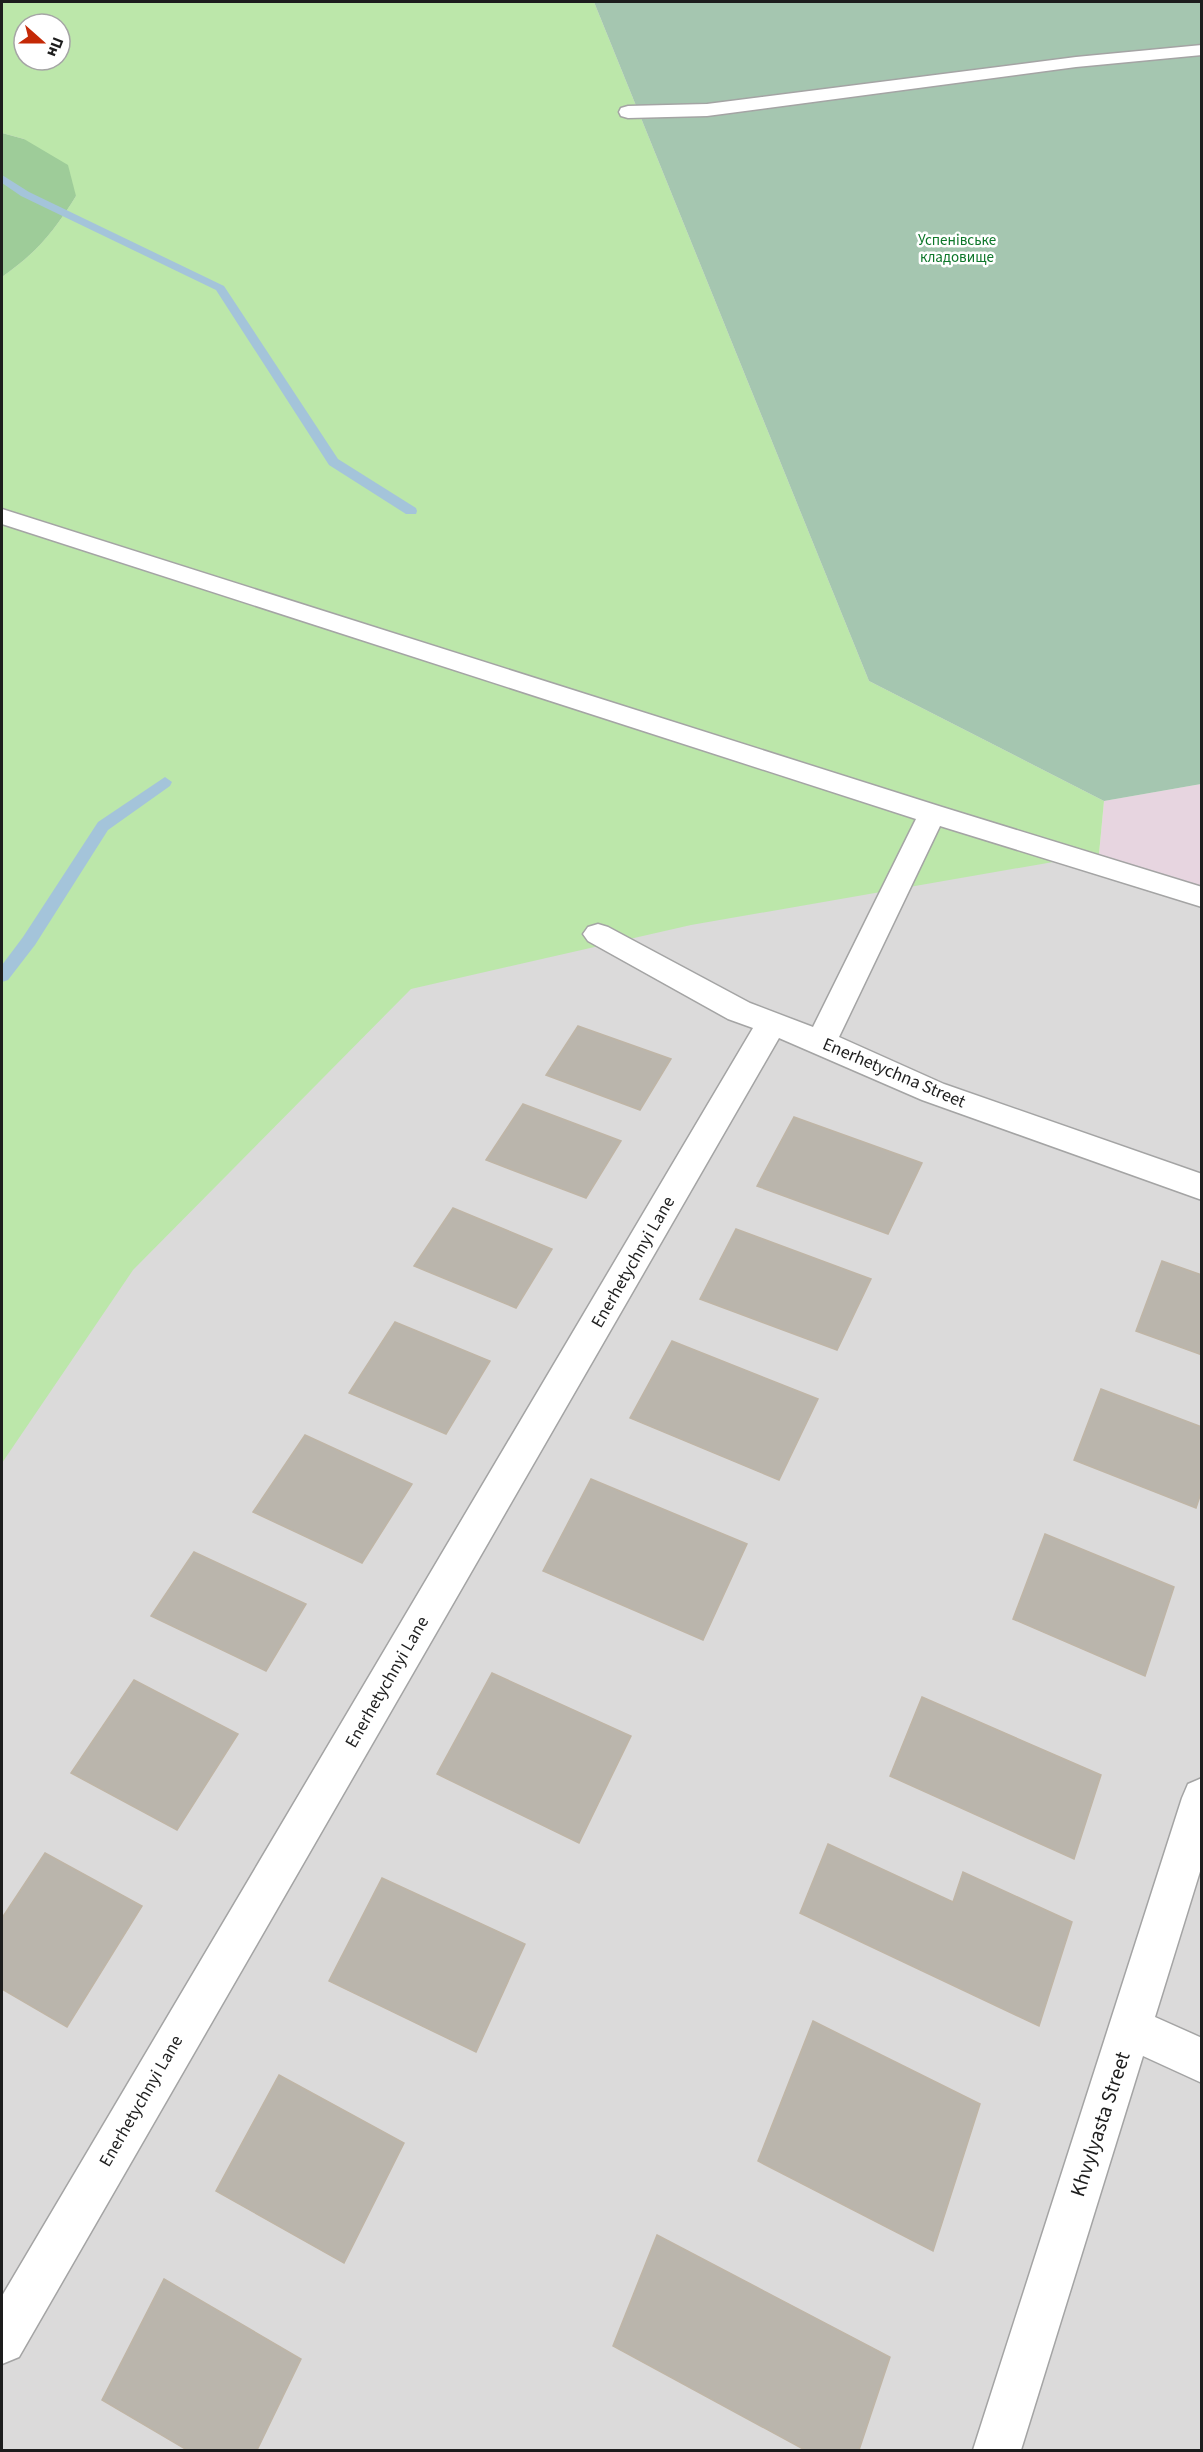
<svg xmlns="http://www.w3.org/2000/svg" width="1203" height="2452" viewBox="0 0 1203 2452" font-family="'Source Sans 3',sans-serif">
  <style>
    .residential { fill: #dbdada }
    .industrial { fill: #e7d5e0 }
    .grass { fill: #bce7aa; fill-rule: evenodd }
    .forest { fill: #9ecc99 }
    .cemetery { fill: #a5c6b0 }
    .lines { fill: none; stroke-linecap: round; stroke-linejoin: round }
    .stream { fill: #a4c4da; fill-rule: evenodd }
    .building { fill: #bab5ac; stroke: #bfb5a6; stroke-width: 1.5 }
    .minor-casing { stroke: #a4a4a4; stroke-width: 3 }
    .minor { fill: #fff; fill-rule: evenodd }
    .labels { text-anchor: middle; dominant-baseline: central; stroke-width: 5; stroke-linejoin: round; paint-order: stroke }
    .far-park-label { font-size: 15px; fill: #0e772a; stroke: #fff }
    .street-label { font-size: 18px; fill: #1d1d1d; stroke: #fff }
    .near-street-label { font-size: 21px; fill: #1d1d1d; stroke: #fff }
  </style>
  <rect width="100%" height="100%" fill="#eeece3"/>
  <path class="residential" d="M2 505 1201 886V2450H2Z"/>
  <path class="industrial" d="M1201 784V886L1099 854 1104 801Z"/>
  <path class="grass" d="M2 2H594L869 681 1104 801 1099 854 691 925 411 989 133 1270 2 1463V277C37 252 53 233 76 196L24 139 2 133ZM24 24H60V60H24Z"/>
  <path class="forest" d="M2 133 24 139 68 165 76 196C53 233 37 252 2 277Z"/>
  <path class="cemetery" d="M594 2H1201V784L1104 801 869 681Z"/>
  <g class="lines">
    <path class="stream" d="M2 175 29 192 224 286 338 459 416 508 417 511 416 514H406L329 465 216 290 21 196 2 183Z
      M165 777 172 782 170 786 108 830 35 945 8 980 2 982V965L23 937 98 822Z"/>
  </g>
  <path class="building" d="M578 1026 671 1059 640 1110 546 1075Z
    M523 1104 621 1141 586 1198 486 1160Z
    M794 1117 922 1163 888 1234 757 1186Z
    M453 1208 552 1249 516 1308 414 1266Z
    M736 1229 871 1279 837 1350 700 1299Z
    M1162 1261 1202 1275V1355L1136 1331Z
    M395 1322 490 1361 446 1434 349 1393Z
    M672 1341 818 1399 779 1480 630 1418Z
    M1101 1389 1202 1427V1490L1196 1508 1074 1460Z
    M305 1435 412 1484 362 1563 253 1512Z
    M591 1479 747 1544 703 1640 543 1571Z
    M1045 1534 1174 1587 1145 1676 1013 1619Z
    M194 1552 306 1604 266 1671 151 1616Z
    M492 1673 631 1736 579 1843 437 1774Z
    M134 1680 238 1734 177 1830 71 1773Z
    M922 1697 1101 1775 1074 1859 890 1776Z
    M828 1844 953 1902 963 1872 1072 1922 1039 2026 800 1913Z
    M45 1853 142 1906 67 2027 2 1989V1918Z
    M382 1878 525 1944 476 2052 329 1981Z
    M813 2021 980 2104 933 2251 758 2161Z
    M279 2075 404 2143 344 2263 216 2191Z
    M657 2235 890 2357 859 2450H805L613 2346Z
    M164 2279 301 2359 257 2450H187L102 2400Z"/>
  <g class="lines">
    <defs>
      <path id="minor" d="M1202 45V55L1076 67 707 116 628 118 621 116 619 112 621 108 628 106 707 104 1076 57Z
        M2 509 942 807 1202 887V907L940 826 839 1037 944 1084 1202 1174V1200L922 1100 779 1038 19 2357 2 2364V2296L753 1028 728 1019 588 941 583 934 588 927 598 924 608 927 750 1003 813 1027 916 819 2 524Z
        M1202 1778V1865L1155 2017 1202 2038V2083L1143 2056 1021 2450H973L1182 1798 1188 1784Z"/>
    </defs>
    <use href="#minor" class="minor-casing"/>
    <use href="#minor" class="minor"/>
  </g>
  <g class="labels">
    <g class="far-park-label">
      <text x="957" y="240">Успенівське<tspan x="957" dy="17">кладовище</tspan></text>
    </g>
    <g class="street-label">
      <text transform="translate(894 1073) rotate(23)">Enerhetychna Street</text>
      <text transform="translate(633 1262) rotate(-60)">Enerhetychnyi Lane</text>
      <text transform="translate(387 1682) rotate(-60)">Enerhetychnyi Lane</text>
      <text transform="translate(141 2101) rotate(-60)">Enerhetychnyi Lane</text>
    </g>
    <g class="near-street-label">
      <text transform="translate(1100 2124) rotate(-72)">Khvylyasta Street</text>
    </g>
  </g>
  <rect width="1203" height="2452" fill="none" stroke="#1d1d1d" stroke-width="6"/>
  <g transform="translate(42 42) rotate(111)"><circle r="28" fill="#ffffff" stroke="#a5a5a5" stroke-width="1.5"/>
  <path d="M0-4.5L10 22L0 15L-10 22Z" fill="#c42906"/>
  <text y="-9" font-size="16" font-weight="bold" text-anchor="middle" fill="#1d1d1d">Пн</text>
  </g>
</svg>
